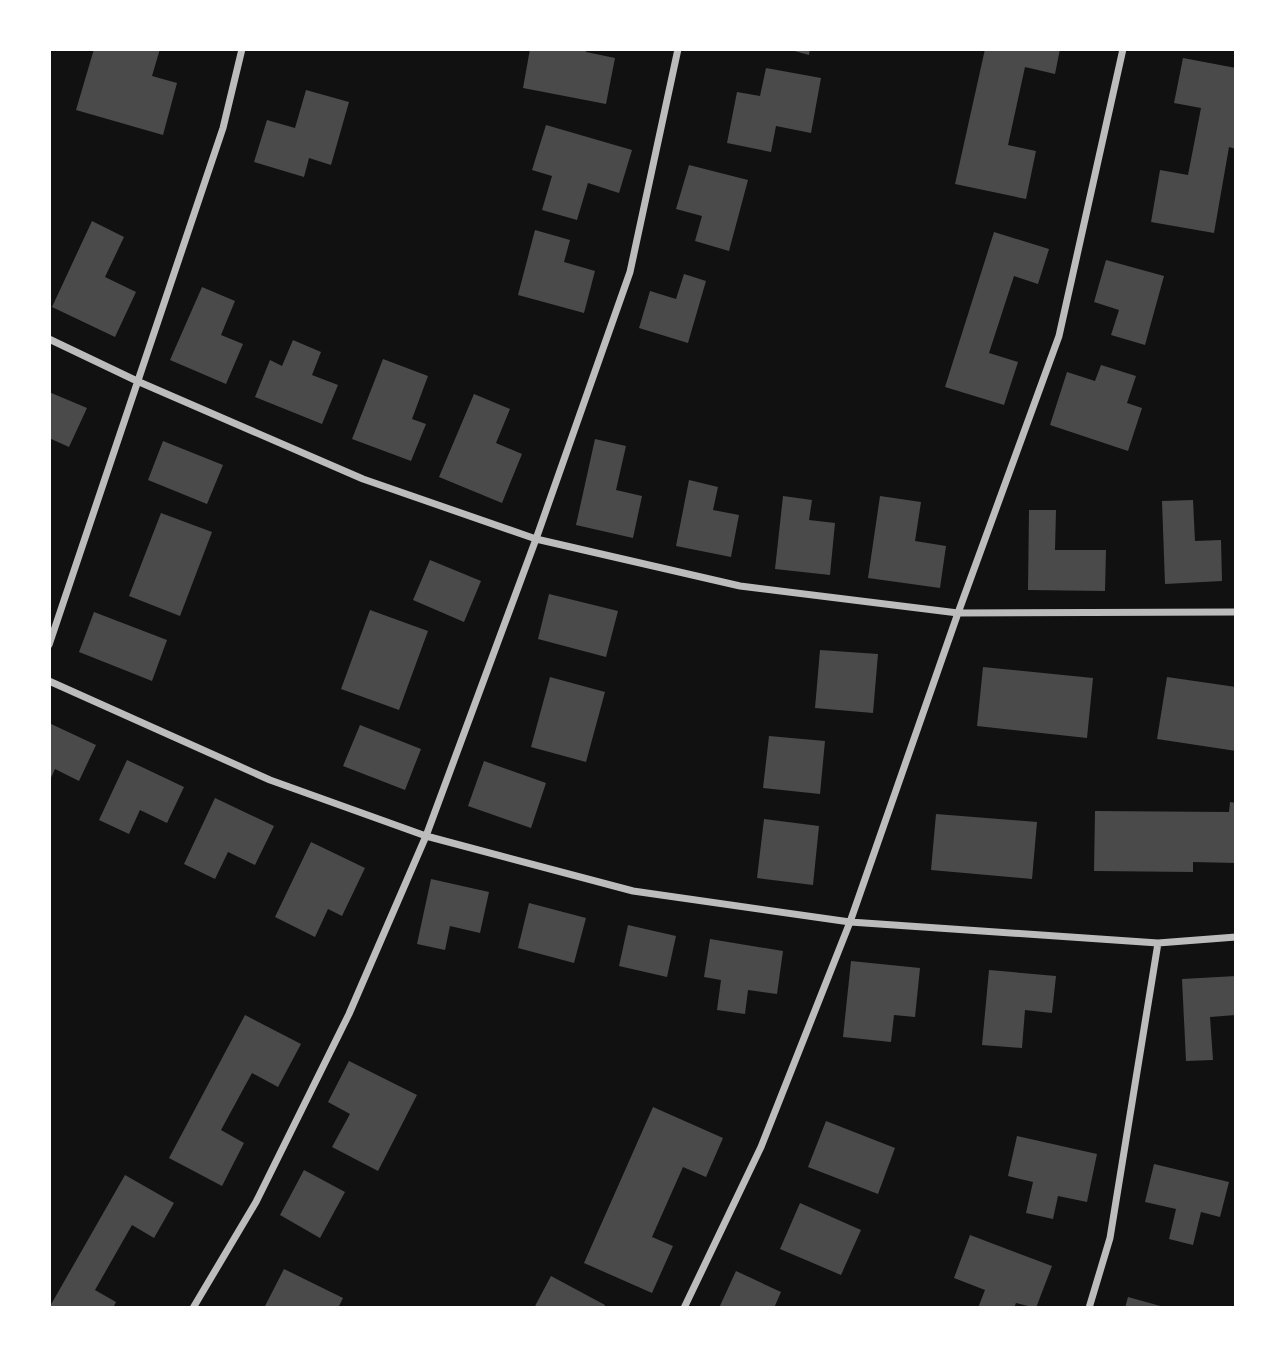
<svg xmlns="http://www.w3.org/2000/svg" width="1285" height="1357" viewBox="0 0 1285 1357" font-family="'Archivo Narrow',sans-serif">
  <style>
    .building { fill: #4a4a4a }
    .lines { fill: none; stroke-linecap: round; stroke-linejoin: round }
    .minor { stroke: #bcbcbc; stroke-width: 7 }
  </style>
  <rect width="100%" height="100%" fill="#111"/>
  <path class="building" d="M94 49H160L152 76 177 83 163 135 76 110Z
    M530 49H586V52L615 58 606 104 523 88Z
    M787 49H810L809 55Z
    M985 49H1060L1055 74 1025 67 1008 145 1036 151 1026 199 955 184Z
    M1183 58 1236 68V149L1229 147 1214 233 1151 222 1160 170 1188 175 1201 108 1174 103Z
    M766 68 821 78 811 133 776 126 771 152 727 143 737 92 760 96Z
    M306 90 349 102 331 165 309 158 304 177 254 162 267 120 295 128Z
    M546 125 632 150 619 193 588 183 577 220 542 210 552 176 532 170Z
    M689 165 748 180 729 251 695 241 702 216 676 209Z
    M92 221 124 237 105 277 136 292 115 337 52 307Z
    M535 230 570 240 564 262 595 271 584 313 518 295Z
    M994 232 1049 249 1038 284 1014 276 989 353 1018 362 1004 405 945 387Z
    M1106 260 1164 276 1145 345 1111 335 1119 310 1094 302Z
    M684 274 706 281 688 343 639 328 650 291 676 299Z
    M202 287 235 301 221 335 243 344 226 384 170 360Z
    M293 340 321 352 312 375 338 385 322 424 255 397 270 360 282 366Z
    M383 359 428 376 412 419 426 424 411 461 352 439Z
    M1101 365 1136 376 1127 403 1142 408 1128 451 1050 425 1067 372 1095 381Z
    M49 392 87 408 69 447 49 438Z
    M474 394 510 409 496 443 522 454 502 503 439 477Z
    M595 439 626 446 616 490 642 496 633 538 576 525Z
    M163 441 223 465 207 504 148 480Z
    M689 480 718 487 713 510 739 515 731 557 676 546Z
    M783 496 812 500 809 520 835 523 830 575 775 569Z
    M880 496 921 502 915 541 946 546 940 588 868 578Z
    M1193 500 1195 541 1221 540 1222 581 1165 584 1162 501Z
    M1029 510H1056L1055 550H1106L1105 591 1028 590Z
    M161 513 212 532 180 616 129 596Z
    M430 560 481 581 464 622 413 600Z
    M549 594 618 611 606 657 538 639Z
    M370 610 428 631 399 710 341 689Z
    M94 612 167 640 152 681 79 652Z
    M820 650 878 654 873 713 815 708Z
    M983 667 1093 678 1087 738 977 726Z
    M550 677 605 692 586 762 531 747Z
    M1167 677 1236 687V751L1157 739Z
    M49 723 96 745 79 781 55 769 49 782Z
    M360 725 421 749 405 790 343 766Z
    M769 736 825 741 820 794 763 788Z
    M127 760 184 787 167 823 140 810 129 834 99 820Z
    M484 761 546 783 531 828 468 806Z
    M215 798 274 826 255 865 228 852 215 879 184 864Z
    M1230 802 1236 803V863L1193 862V872L1094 871 1095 811 1229 812Z
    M936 814 1037 822 1032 879 931 870Z
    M764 819 819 826 813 885 757 878Z
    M311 842 365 868 342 916 328 909 315 937 275 917Z
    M431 879 489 892 480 933 450 926 445 950 417 944Z
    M529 903 586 918 574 963 518 948Z
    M628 925 676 936 667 977 619 966Z
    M710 939 783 951 777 994 748 990 745 1014 717 1010 721 980 704 977Z
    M851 961 920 968 915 1017 894 1015 891 1042 843 1037Z
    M989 970 1056 976 1052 1013 1025 1010 1022 1048 982 1045Z
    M1236 976V1015L1210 1017 1213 1060 1186 1061 1182 979Z
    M245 1015 301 1044 278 1087 252 1073 221 1130 244 1143 222 1186 169 1158Z
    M349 1061 417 1095 378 1171 332 1147 350 1114 328 1102Z
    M653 1107 723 1138 706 1177 683 1167 652 1237 673 1246 652 1293 584 1263Z
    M826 1121 895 1148 878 1194 808 1167Z
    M1017 1136 1097 1154 1087 1202 1058 1196 1053 1219 1026 1213 1033 1182 1008 1176Z
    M1154 1164 1229 1182 1220 1217 1201 1212 1193 1245 1169 1239 1176 1209 1145 1202Z
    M304 1170 345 1192 320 1238 280 1215Z
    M125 1175 174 1203 154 1238 132 1225 95 1290 116 1302 113 1308H49Z
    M800 1203 861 1230 841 1275 780 1249Z
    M970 1235 1052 1266 1036 1308 1016 1303 1014 1308H978L985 1290 954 1278Z
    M284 1269 343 1298 338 1308H264Z
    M736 1271 781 1292 774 1308H719Z
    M551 1276 605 1305 604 1308H534Z
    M1128 1297 1164 1307V1308H1125Z"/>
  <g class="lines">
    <path class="minor" d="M49 339 137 381 363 479 536 539 740 586 958 613 1236 612
      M49 645 223 128 242 49
      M49 681 270 780 426 836 633 891 850 922 1158 943 1236 937
      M193 1308 256 1202 349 1014 426 836 536 539 630 272 678 49
      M684 1308 761 1147 850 922 958 613 1059 336 1123 49
      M1089 1308 1110 1238 1158 943"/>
  </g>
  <rect width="1285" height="1357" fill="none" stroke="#ffffff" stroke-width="102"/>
</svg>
